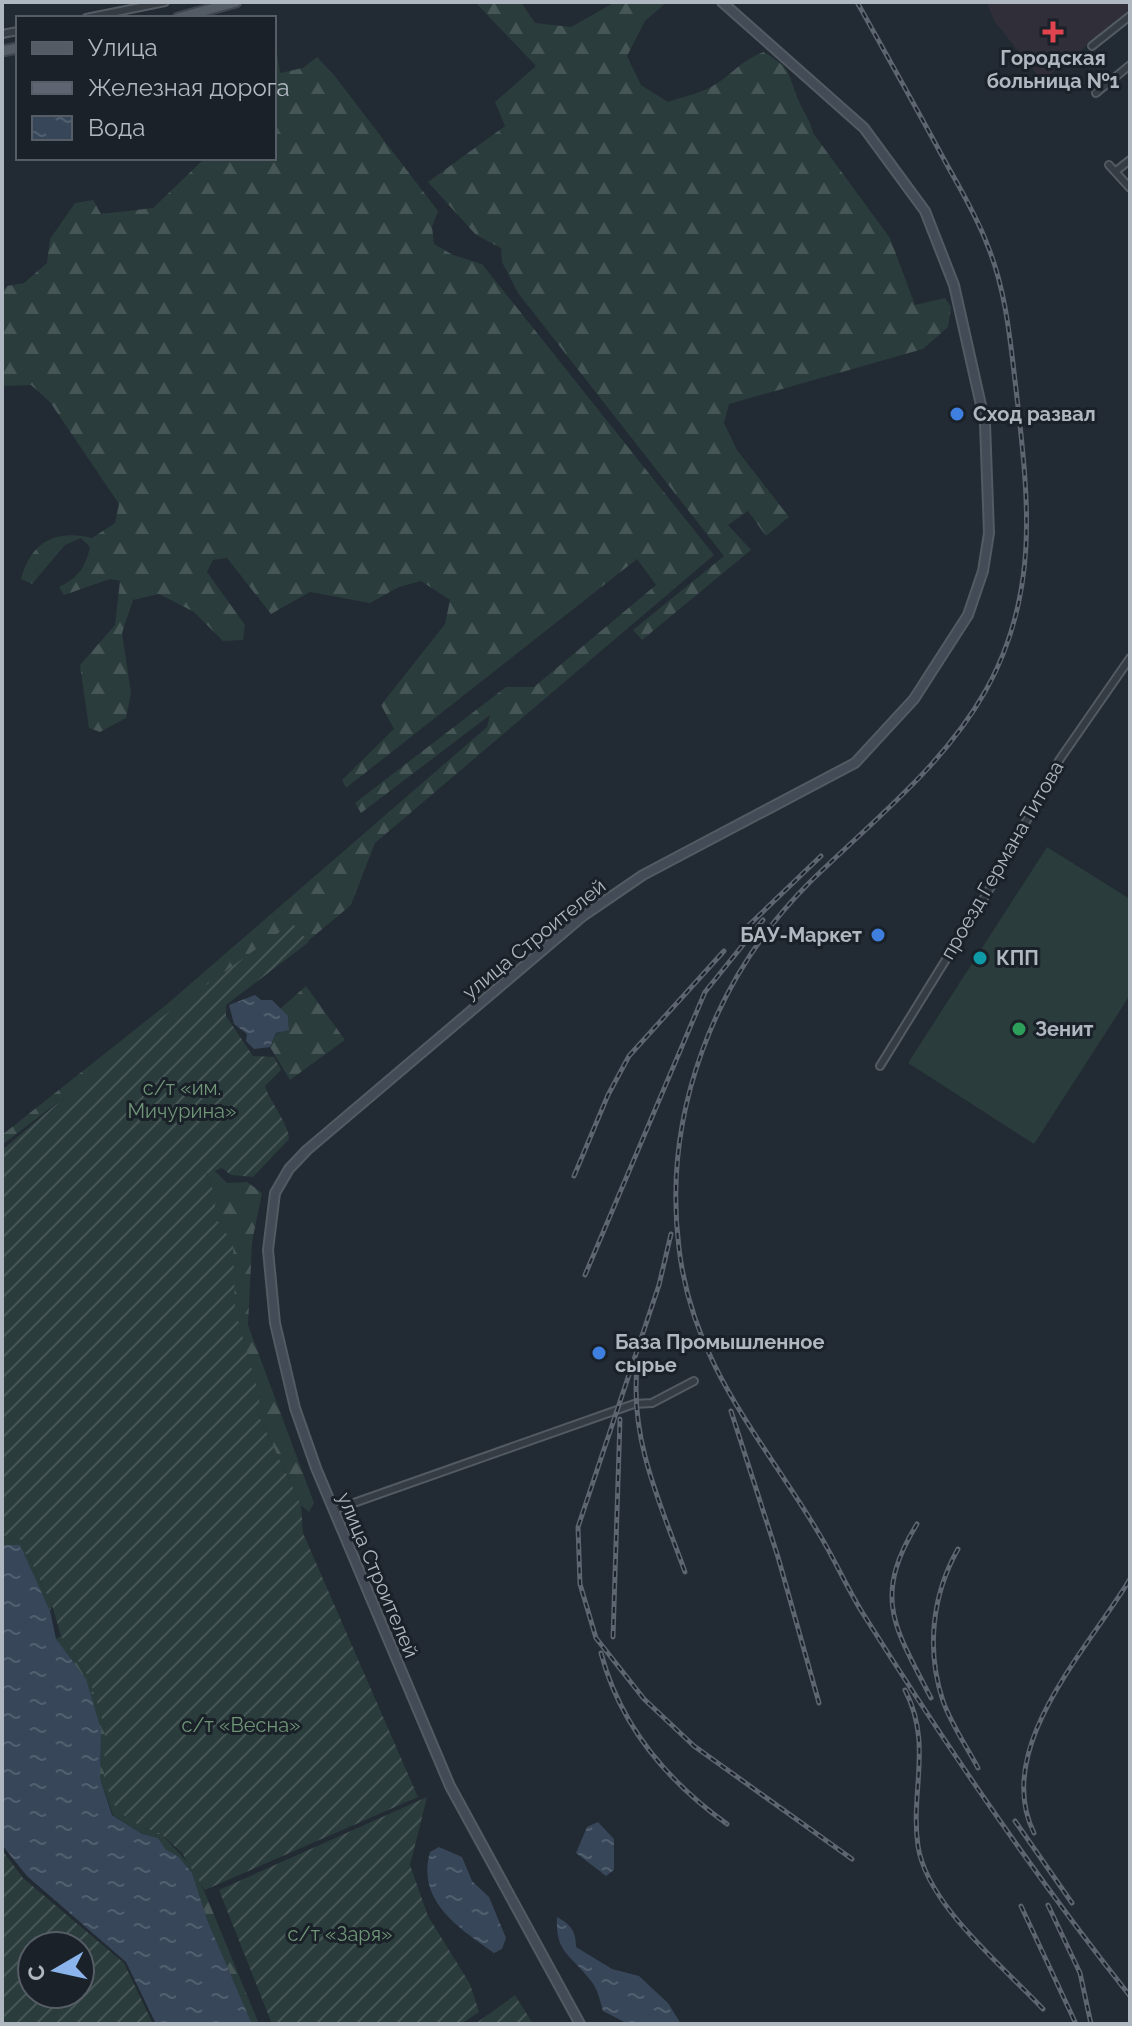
<svg xmlns="http://www.w3.org/2000/svg" width="1132" height="2026" viewBox="0 0 1132 2026" font-family="Raleway,sans-serif">
  <style>
    .medical { fill: #302f39 }
    .forest { fill: url(#forest-firs) }
    .garden { fill: url(#garden-furrows); fill-rule: evenodd }
    .pitch { fill: #2a3c3b }
    .water { fill: url(#water-ripples) }
    .lines { fill: none; stroke-linecap: round; stroke-linejoin: round }
    .street-casing { stroke: #525a62; stroke-width: 10 }
    .secondary-casing { stroke: #525a62; stroke-width: 12 }
    .primary-casing { stroke: #3e454e; stroke-width: 13 }
    .street { stroke: #353c44; stroke-width: 6 }
    .secondary { stroke: #434b57; stroke-width: 8 }
    .primary { stroke: #535b64; stroke-width: 9 }
    .rail-casing { stroke: #5c6570; stroke-width: 5 }
    .rail { stroke: #1a2129; stroke-width: 2; stroke-dasharray: 6; stroke-linecap: butt }
    .health-dot { fill: #e0444e; stroke: #1a2129; stroke-width: 3 }
    .shop-dot { fill: #3f7fe0; stroke: #1a2129; stroke-width: 3 }
    .culture-dot { fill: #0f9aa8; stroke: #1a2129; stroke-width: 3 }
    .leisure-dot { fill: #2e9e5b; stroke: #1a2129; stroke-width: 3 }
    .labels { text-anchor: middle; dominant-baseline: central; stroke-width: 6; stroke-linejoin: round; paint-order: stroke }
    .poi-label { font-size: 20px; font-weight: bold; fill: #afb7c1; stroke: #1a2129; text-anchor: start }
    .street-label { font-size: 20px; fill: #afb7c1; stroke: #1a2129 }
    .park-label { font-size: 20px; fill: #709577; stroke: #1a2129 }
  </style>
  <defs>
    <pattern id="forest-firs" width="22" height="20" patternUnits="userSpaceOnUse" patternTransform="scale(2)"><rect width="22" height="20" fill="#2a3c3b"/><path d="M5 1l3.5 6h-7zM16 11l3.5 6h-7z" fill="#465656"/></pattern>
    <pattern id="garden-furrows" width="10" height="10" patternUnits="userSpaceOnUse" patternTransform="scale(2)"><rect width="10" height="10" fill="#2a3c3b"/><path d="M-1 1l2-2M0 10L10 0M9 11l2-2" fill="none" stroke="#465656"/></pattern>
    <pattern id="water-ripples" width="26" height="14" patternUnits="userSpaceOnUse" patternTransform="scale(2)"><rect width="26" height="14" fill="#374759"/><path d="M2 4q2-2 4 0t4 0M15 11q2-2 4 0t4 0" fill="none" stroke="#515f6f"/></pattern>
  </defs>
  <rect width="100%" height="100%" fill="#222a33"/>
  <path class="medical" d="M986 2H1130V11L1042 81 995 22Z"/>
  <path class="forest" d="M475 2H521L535 23 571 27 615 2H667L645 21 627 56 641 85 668 102C681 97 698 94 711 87 731 76 742 59 764 52 791 69 787 70 797 97 802 110 810 119 813 133L890 238 915 305 945 298 951 307 948 327 923 349 729 404 724 423 737 450 789 517 766 536 748 511 728 525 751 550 642 640 633 630 724 556 518 293 502 262 501 248 476 235 428 182 505 126 495 102 536 66Z
    M274 33 280 73 303 68 317 57 334 75 438 211 432 227 434 244 453 255 482 264 714 555 375 843 351 905 308 941 219 1007 176 1012 2 1145V1135L166 1005 487 727 490 715 361 813 355 803 506 687H534L656 585 637 559 346 788 342 780 394 729 381 705 445 624 450 600 421 581 399 587 370 603 310 592 271 614 227 558 213 560 207 572 245 625 243 640 223 641 194 612 159 594 133 600 122 633 131 693 126 718 100 732 89 728 80 665 115 625 120 581 110 579 64 595 59 587C79 577 85 568 90 547L81 538 65 545 32 584 21 579C31 542 55 529 92 538L115 523 119 504 50 402 31 385 2 386V291L7 286 24 283 47 263 50 239 75 203 93 200 101 214 153 208 205 158H274Z
    M306 986 345 1040 290 1080 270 1047 276 1034 289 1029 288 1016 280 1009Z
    M214 1170 227 1183 247 1182 262 1193 252 1242 248 1325 314 1503 309 1512 301 1505 257 1412 260 1398 185 1226 216 1197 206 1174Z
    M2 1535 21 1540 52 1605 50 1611 20 1546 2 1545Z
    M61 1636 89 1677 105 1729V1780L144 1828 160 1833 196 1871 259 2024H252L208 1922 192 1873 178 1856 166 1851 158 1838 142 1834 113 1815 100 1779 101 1730 56 1639Z"/>
  <path class="garden" d="M292 923 309 942 226 1005V1016L253 1056 274 1057 281 1070 265 1086C270 1102 289 1124 289 1139L253 1177 231 1175 222 1168 206 1174 216 1197 214 1216 233 1243 235 1310 260 1398 257 1412 301 1505 303 1533 418 1797 205 1890 182 1853 160 1833 144 1828 117 1811 104 1780 105 1729 89 1677 61 1636 52 1605 21 1540 2 1535V1150L147 1028Z
    M427 1797 410 1865 428 1916 470 1984 479 2012 461 2024H272L219 1890Z
    M2 1850 23 1878 124 1963 153 2024H2ZM80 1946V1994H32V1946Z
    M515 1995 533 2024H475Z"/>
  <path class="pitch" d="M1047 847 1130 899V995L1034 1144 908 1063Z"/>
  <path class="water" d="M255 995 261 1000H272L288 1016 289 1030 276 1033 270 1047 254 1049 246 1041 247 1034 234 1024 229 1005Z
    M2 1545H20L50 1611 56 1639 86 1679 101 1730 100 1779 112 1815 142 1834 158 1838 166 1850 178 1856 192 1873 208 1922 252 2024H156L126 1962 27 1876 2 1845Z
    M598 1822 614 1839V1870L606 1876 576 1853 587 1827Z
    M439 1847 462 1857 472 1881 489 1897 506 1938 502 1949 494 1953C459 1928 416 1901 430 1852Z
    M557 1917C571 1925 576 1931 576 1947L612 1969 639 1976 668 2003 681 2024H628L603 2011C600 2001 598 1989 591 1981 572 1955 555 1954 557 1917Z"/>
  <g class="lines">
    <defs>
      <path id="street" d="M86 18 165 2
        M2 34 18 31
        M1092 46 1130 16
        M1096 93 1130 65
        M1109 165 1130 188
        M1116 171 1130 160
        M880 1066 989 890 1060 759 1130 658
        M334 1510 634 1404 652 1403 694 1381"/>
      <path id="secondary" d="M580 2024 450 1786 316 1468 295 1408 275 1323 268 1250 275 1193 289 1169 307 1150 583 916 643 875 855 763 914 699 968 615 983 571 989 533 985 423 954 285 925 211 864 128 722 2"/>
      <path id="primary" d="M178 18 236 2
        M2 51 18 48"/>
    </defs>
    <use href="#street" class="street-casing"/>
    <use href="#secondary" class="secondary-casing"/>
    <use href="#primary" class="primary-casing"/>
    <use href="#street" class="street"/>
    <use href="#secondary" class="secondary"/>
    <use href="#primary" class="primary"/>
    <defs>
      <path id="rail" d="M857 2C885 52 913 102 940 152 956 182 975 212 987 244 1006 290 1010 339 1016 389 1028 496 1041 591 986 690 943 767 870 823 809 883 715 977 662 1114 679 1248 692 1363 761 1437 818 1532 834 1558 846 1586 862 1612 945 1744 1033 1874 1130 1996
        M749 925 821 856
        M574 1176 608 1095 629 1056 724 951
        M671 1234 659 1285 578 1527 580 1584 596 1638 644 1699 694 1746 852 1859
        M585 1275 705 992 763 920
        M637 1368C630 1441 661 1505 685 1572
        M731 1411 778 1557 819 1703
        M917 1524C871 1599 896 1629 931 1698
        M958 1549C932 1595 926 1650 943 1701 951 1724 967 1747 978 1768
        M613 1637 620 1419
        M601 1653C620 1725 667 1781 727 1824
        M905 1690C933 1744 910 1791 918 1846 927 1905 1003 1966 1043 2009
        M1015 1821 1072 1903
        M1034 1833C992 1748 1088 1649 1130 1579
        M1048 1905 1080 1973 1091 2024
        M1021 1906 1076 2024"/>
    </defs>
    <use href="#rail" class="rail-casing"/>
    <use href="#rail" class="rail"/>
  </g>
  <path class="health-dot" d="M1049 20h8v8h8v8h-8v8h-8v-8h-8v-8h8z"/>
  <g class="shop-dot">
    <circle cx="957" cy="414" r="8"/>
    <circle cx="878" cy="935" r="8"/>
    <circle cx="599" cy="1353" r="8"/>
  </g>
  <circle class="culture-dot" cx="980" cy="958" r="8"/>
  <circle class="leisure-dot" cx="1019" cy="1029" r="8"/>
  <g class="labels">
    <g class="poi-label">
      <text x="1053" y="58" text-anchor="middle">Городская<tspan x="1053" dy="23">больница №1</tspan></text>
      <text x="973" y="414">Сход развал</text>
      <text x="862" y="935" text-anchor="end">БАУ-Маркет</text>
      <text x="996" y="958">КПП</text>
      <text x="1035" y="1029">Зенит</text>
      <text x="615" y="1342">База Промышленное<tspan x="615" dy="23">сырье</tspan></text>
    </g>
    <g class="street-label">
      <text transform="translate(1002 860) rotate(-60)">проезд Германа Титова</text>
      <text transform="translate(534 939) rotate(-39)">улица Строителей</text>
      <text transform="translate(378 1575) rotate(67)">улица Строителей</text>
    </g>
    <g class="park-label">
      <text x="182" y="1088">с/т «им.<tspan x="182" dy="23">Мичурина»</tspan></text>
      <text x="241" y="1725">с/т «Весна»</text>
      <text x="340" y="1934">с/т «Заря»</text>
    </g>
  </g>
  <rect width="1132" height="2026" fill="none" stroke="#afb7c1" stroke-width="8"/>
  <rect x="16" y="16" width="260" height="144" fill="#1a2129" stroke="#565d66" stroke-width="2"/>
  <rect x="32" y="42" width="40" height="12" fill="#535b64" stroke="#565d66" stroke-width="2"/>
  <text x="88" y="56" font-size="24" fill="#afb7c1">Улица</text>
  <rect x="32" y="82" width="40" height="12" fill="#5c6570" stroke="#565d66" stroke-width="2"/>
  <text x="88" y="96" font-size="24" fill="#afb7c1">Железная дорога</text>
  <rect x="32" y="116" width="40" height="24" fill="url(#water-ripples)" stroke="#565d66" stroke-width="2"/>
  <text x="88" y="136" font-size="24" fill="#afb7c1">Вода</text>
  <g transform="translate(56 1970) rotate(261)"><circle r="38" fill="#1a2129" stroke="#565d66" stroke-width="2"/>
  <path d="M0-6L14 30L0 20L-14 30Z" fill="#8ab4eb"/>
  <text y="-12" font-size="22" font-weight="bold" text-anchor="middle" fill="#afb7c1">С</text>
  </g>
</svg>
